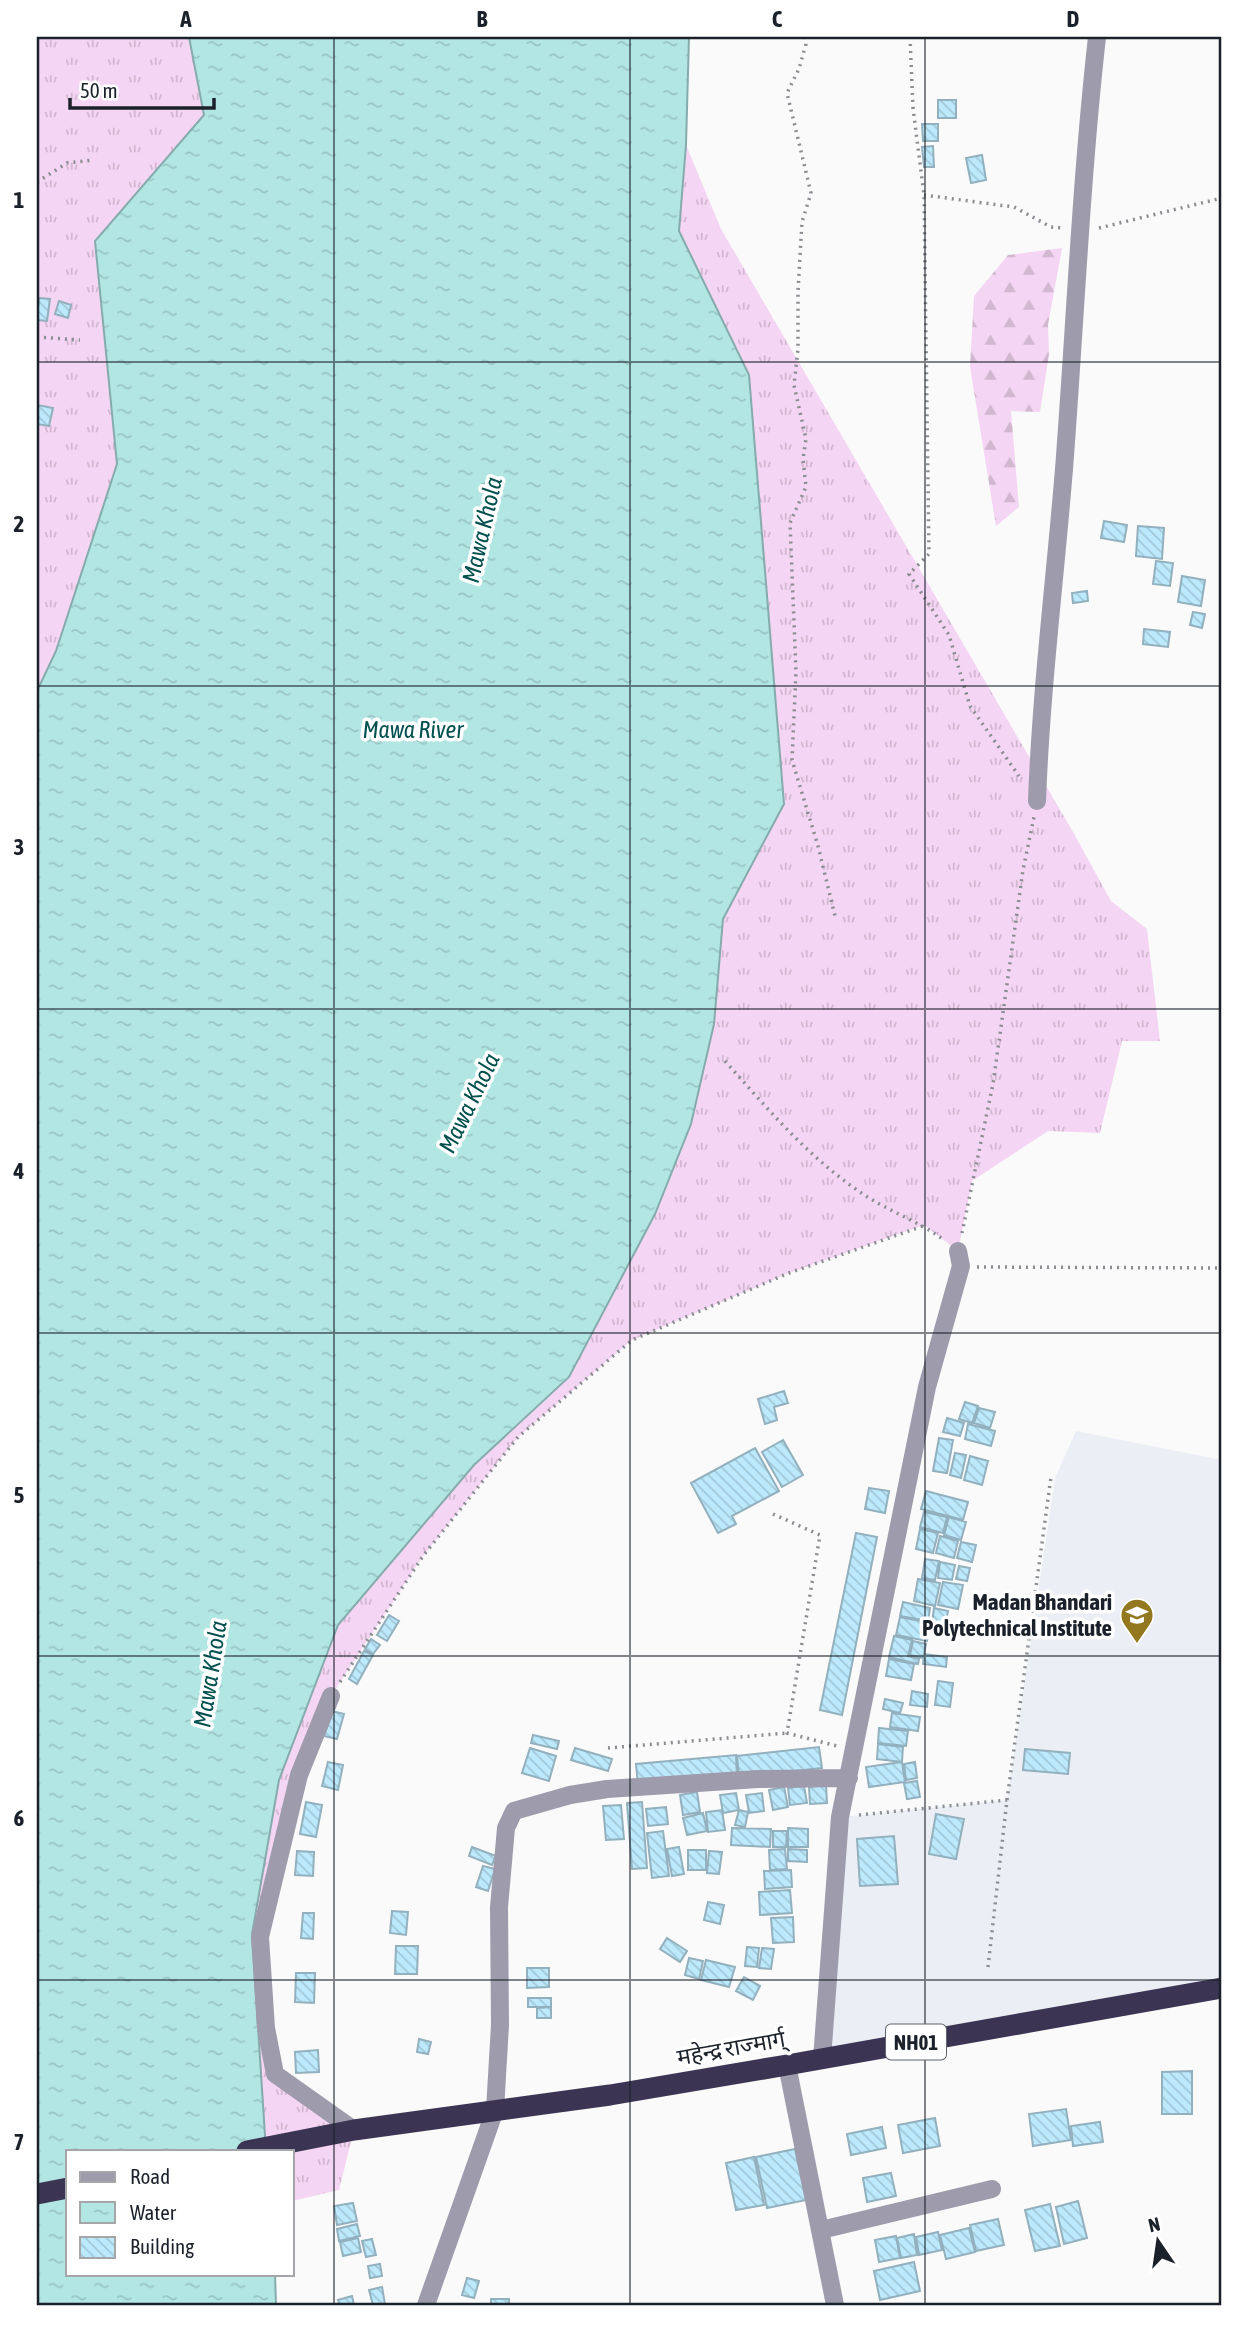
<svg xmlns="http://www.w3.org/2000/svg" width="1259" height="2342" viewBox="0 0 1259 2342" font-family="'Asap Condensed','Noto Sans Devanagari',sans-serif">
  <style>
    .built { fill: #ebeff5 }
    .grass { fill: url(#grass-tufts) }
    .forest { fill: url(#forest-firs) }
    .water { fill: url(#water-ripples); stroke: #85abac; stroke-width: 2 }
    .building { fill: url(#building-back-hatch); stroke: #92b0bd; stroke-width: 2 }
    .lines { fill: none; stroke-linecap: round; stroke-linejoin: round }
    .path { stroke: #898c91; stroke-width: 3.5; stroke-dasharray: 2 5; stroke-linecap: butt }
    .minor { stroke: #9e9bac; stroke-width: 18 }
    .highway { stroke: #3b3453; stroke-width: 21 }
    .grid { fill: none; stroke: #1b212a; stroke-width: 2; stroke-opacity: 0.55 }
    .labels { text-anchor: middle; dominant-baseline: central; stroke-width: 7; stroke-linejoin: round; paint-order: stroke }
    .shield { fill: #fff; stroke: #5f646a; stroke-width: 2 }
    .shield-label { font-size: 21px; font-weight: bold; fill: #1b212a }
    .poi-label { font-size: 23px; font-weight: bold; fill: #1b212a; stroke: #fff; text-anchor: end }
    .street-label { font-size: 23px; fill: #1b212a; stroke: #fff }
    .water-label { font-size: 24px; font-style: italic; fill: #00504e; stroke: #fff }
    .neatline { fill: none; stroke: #1b212a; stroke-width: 2.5 }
    .grid-label { font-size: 23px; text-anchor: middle; font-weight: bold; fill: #1b212a }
  </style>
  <defs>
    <pattern id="grass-tufts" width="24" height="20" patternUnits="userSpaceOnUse" patternTransform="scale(1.75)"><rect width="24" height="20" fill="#f4d5f3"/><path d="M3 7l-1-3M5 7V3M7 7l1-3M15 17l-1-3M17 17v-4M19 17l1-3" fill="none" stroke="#d1b7d0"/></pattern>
    <pattern id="forest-firs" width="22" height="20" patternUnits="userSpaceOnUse" patternTransform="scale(1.75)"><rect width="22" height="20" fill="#f4d5f3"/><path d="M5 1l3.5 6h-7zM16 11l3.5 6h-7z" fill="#d1b7d0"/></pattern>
    <pattern id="water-ripples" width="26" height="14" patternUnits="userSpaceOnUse" patternTransform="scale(1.75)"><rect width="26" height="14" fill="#b2e6e3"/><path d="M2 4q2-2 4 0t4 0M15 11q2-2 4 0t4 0" fill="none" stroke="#98c5c3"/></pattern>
    <pattern id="building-back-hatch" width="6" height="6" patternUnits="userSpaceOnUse" patternTransform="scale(1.75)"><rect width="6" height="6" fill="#bce9fc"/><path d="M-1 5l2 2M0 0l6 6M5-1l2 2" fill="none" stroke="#a1c8d8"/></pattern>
  </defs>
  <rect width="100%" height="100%" fill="#fafafa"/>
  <path class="built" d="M1076 1431 1222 1460V1995L817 2062 840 1817 1007 1800 1055 1478Z"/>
  <path class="grass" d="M37 37H189L204 115 95 241 117 464 56 651 37 691Z
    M686 145 721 229 1073 832 1111 901 1147 929 1160 1041H1122L1100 1133 1048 1131 972 1181 958 1251 924 1225 789 1273 632 1340 518 1437 423 1556 331 1696 260 1937 275 2074 354 2130 339 2190 292 2201V2151H266L252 1934 279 1780 338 1625 474 1465 570 1377 655 1214 714 1024 723 919 784 804 749 375 679 231Z"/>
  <path class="forest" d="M1062 248 1048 325 1049 354 1040 412 1011 411 1019 507 996 526 970 367 974 296 1008 255Z"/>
  <path class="water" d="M189 37H689L686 145 679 231 749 375 784 804 723 919 714 1024 691 1124 655 1214 569 1377 474 1465 338 1625 279 1780 252 1934 266 2151H68V2274H275L276 2305H37V691L56 651 117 464 95 241 204 115Z"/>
  <path class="building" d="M938 100H956V118H938Z
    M922 124H938V141H923Z
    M933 146 934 167H924L922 147Z
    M982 155 986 180 971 183 966 158Z
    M39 298 50 299 47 321 37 320Z
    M59 301 71 305 68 318 55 314Z
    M37 405 53 408 49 426 37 424Z
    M1104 521 1127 525 1124 542 1101 538Z
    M1138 526 1164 528 1162 559 1136 556Z
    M1156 561 1173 563 1170 586 1153 584Z
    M1182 576 1205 580 1201 606 1178 602Z
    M1087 591 1088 601 1073 603 1072 593Z
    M1193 612 1205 614 1202 628 1190 625Z
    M1144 629 1170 632 1168 647 1143 644Z
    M784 1391 788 1403 774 1407 777 1420 765 1424 758 1399Z
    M965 1402 978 1406 972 1423 959 1419Z
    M979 1408 995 1412 990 1428 974 1423Z
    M947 1418 964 1423 960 1436 943 1432Z
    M968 1424 995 1431 991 1446 965 1439Z
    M939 1438 953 1440 947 1473 933 1471Z
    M783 1440 803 1475 782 1487 762 1452Z
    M755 1448 779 1491 732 1516 736 1524 718 1533 691 1483Z
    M955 1453 966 1455 961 1478 950 1475Z
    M970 1456 988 1461 982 1485 964 1480Z
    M869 1488 889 1491 885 1513 865 1509Z
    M926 1491 968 1502 963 1520 921 1509Z
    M924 1512 947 1517 943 1533 920 1527Z
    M949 1517 966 1522 961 1540 944 1535Z
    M920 1529 938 1533 933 1553 916 1549Z
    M856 1533 877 1537 842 1715 820 1710Z
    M940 1536 958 1541 954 1558 936 1553Z
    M961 1542 976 1545 972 1562 957 1558Z
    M925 1559 939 1561 935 1580 922 1578Z
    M940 1562 955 1565 952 1580 938 1578Z
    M959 1566 970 1568 967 1581 956 1579Z
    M918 1579 940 1583 935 1606 914 1601Z
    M943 1582 963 1585 958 1609 938 1605Z
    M903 1602 930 1608 928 1621 900 1616Z
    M934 1608 948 1611 945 1625 932 1623Z
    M389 1615 399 1621 387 1641 377 1635Z
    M900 1617 930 1623 927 1641 896 1635Z
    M894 1636 912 1640 908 1656 919 1659 918 1664 889 1657Z
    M371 1639 380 1645 373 1654 365 1649Z
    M913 1641 926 1644 923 1658 910 1655Z
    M364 1651 373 1655 357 1684 349 1679Z
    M924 1654 947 1657 946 1667 923 1664Z
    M889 1659 914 1664 911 1680 886 1676Z
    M938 1681 953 1683 950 1707 935 1705Z
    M912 1691 928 1694 927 1707 910 1705Z
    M885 1699 903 1703 900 1713 883 1709Z
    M332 1711 344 1714 337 1739 324 1736Z
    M892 1713 920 1717 918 1731 890 1727Z
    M879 1728 908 1731 906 1746 878 1743Z
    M533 1735 559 1741 557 1749 531 1743Z
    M878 1744 903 1747 902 1762 877 1759Z
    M819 1747 822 1768 739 1777 737 1756Z
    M530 1748 556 1756 549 1781 522 1773Z
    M575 1748 612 1759 608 1771 571 1760Z
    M1025 1749 1070 1753 1068 1774 1023 1770Z
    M736 1755 737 1777 638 1786 636 1764Z
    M328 1762 343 1765 338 1790 322 1786Z
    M902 1762 905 1782 869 1787 866 1767Z
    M915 1762 917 1778 906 1780 904 1764Z
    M917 1781 920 1797 907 1799 904 1783Z
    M826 1785 827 1803 810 1804 809 1787Z
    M804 1786 807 1803 790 1805 788 1788Z
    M784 1787 788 1807 773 1810 769 1790Z
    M697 1792 700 1812 683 1815 680 1795Z
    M736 1793 739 1810 723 1813 720 1795Z
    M762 1793 764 1811 749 1813 746 1795Z
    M306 1802 322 1805 316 1837 300 1834Z
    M642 1802 647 1868 632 1869 627 1803Z
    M621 1805 624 1839 606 1840 603 1806Z
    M666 1807 668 1824 648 1826 646 1809Z
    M722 1810 725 1830 708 1832 706 1812Z
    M739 1810 748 1812 745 1827 735 1825Z
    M703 1813 707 1831 687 1835 683 1818Z
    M936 1814 964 1819 956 1859 929 1854Z
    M732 1828 771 1829 770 1847 731 1845Z
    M788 1828 808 1829V1847H788Z
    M663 1831 669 1876 652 1878 647 1833Z
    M773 1831H787L786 1847H773Z
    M894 1836 898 1884 860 1886 857 1839Z
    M472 1847 496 1856 492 1865 469 1856Z
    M679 1847 684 1874 672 1876 667 1849Z
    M785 1849 787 1869 770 1870 769 1850Z
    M788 1849 807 1850V1862L788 1861Z
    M688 1850H706V1870H688Z
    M297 1851 314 1852 313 1876 295 1875Z
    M709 1851 722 1852 719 1874 707 1873Z
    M483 1866 495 1869 488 1891 476 1887Z
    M791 1870 792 1887 765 1889 764 1871Z
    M790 1890 792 1913 760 1915 759 1892Z
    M708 1902 724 1905 720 1924 704 1920Z
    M392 1911 408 1912 406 1935 390 1933Z
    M303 1913H314L313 1939 301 1938Z
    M793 1917 794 1942 773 1943 771 1918Z
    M667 1938 687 1951 680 1962 660 1949Z
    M396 1946H418L417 1974H395Z
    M747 1947 759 1948 757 1967 745 1966Z
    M762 1948 774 1949 771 1969 759 1968Z
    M689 1958 703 1961 699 1979 685 1975Z
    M706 1960 735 1967 729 1987 701 1980Z
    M527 1968H549V1987L527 1988Z
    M296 1973H315L314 2003 295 2002Z
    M744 1977 760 1986 753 2000 736 1991Z
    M528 1998H551V2007H528Z
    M551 2007V2018H537V2008Z
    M419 2039 431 2042 428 2054 417 2052Z
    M318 2050 319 2072 296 2073 295 2052Z
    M1192 2071V2114H1162V2072Z
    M1066 2109 1071 2140 1033 2146 1029 2114Z
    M935 2118 940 2146 903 2153 898 2125Z
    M1100 2122 1103 2142 1073 2146 1071 2126Z
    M882 2127 886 2148 851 2155 847 2134Z
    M795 2149 806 2200 767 2208 756 2157Z
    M754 2157 764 2205 736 2210 726 2163Z
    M891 2173 896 2196 867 2202 863 2178Z
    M1078 2201 1087 2238 1064 2244 1056 2207Z
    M353 2203 357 2221 337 2225 334 2206Z
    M1050 2204 1060 2246 1035 2251 1025 2210Z
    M998 2219 1004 2245 976 2251 970 2225Z
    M357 2224 360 2236 339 2241 337 2229Z
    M969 2228 975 2252 946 2259 940 2235Z
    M938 2232 942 2250 919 2255 916 2237Z
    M914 2234 917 2255 901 2258 897 2238Z
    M896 2236 900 2258 879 2262 875 2240Z
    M358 2238 361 2252 343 2256 340 2242Z
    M372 2239 376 2255 366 2257 362 2241Z
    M914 2262 920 2291 880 2300 874 2271Z
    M380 2264 382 2276 370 2278 368 2266Z
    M467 2278 479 2281 474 2298 462 2295Z
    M382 2287 385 2304 373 2305 369 2290Z
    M352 2296 354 2305H340L338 2300Z
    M491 2299H509V2305H491Z"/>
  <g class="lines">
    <path class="path" d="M805 37 806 44 799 69 787 93 811 193 802 222 798 291V349L794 385 806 439 803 459 806 487 790 523 796 672 792 760 818 846 836 920
      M910 37 913 108 924 195 929 554 909 574 949 635 970 706 1019 776
      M37 182 67 163 94 160
      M924 195 1014 207 1051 227 1064 228
      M1099 228 1222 198
      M37 337 80 340
      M725 1061C767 1108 807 1156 860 1192 887 1211 917 1220 944 1240
      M962 1233 993 1084 1023 870 1034 817
      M977 1267 1222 1268
      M773 1514 820 1535 787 1733 837 1746
      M340 1682 423 1556 518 1437 632 1340 789 1273 923 1226
      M608 1748 787 1733
      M859 1815 1007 1800
      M988 1967 1007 1800 1051 1477"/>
    <path class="minor" d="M1037 801C1041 690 1055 580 1064 469 1075 325 1081 180 1097 37
      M331 1696 299 1775 260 1937 266 2028 275 2074 354 2130
      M822 2059 840 1817 927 1387 961 1266 958 1251
      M787 2065 835 2305
      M821 2230 992 2189
      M426 2305 495 2110 500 2025 499 1907 506 1828 514 1811 570 1795 607 1789 758 1779 849 1778"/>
    <path class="highway" d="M247 2151 354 2130 610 2095 787 2065 1222 1988
      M37 2194 68 2188"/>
  </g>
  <path class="grid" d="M334 37V2305M630 37V2305M925 37V2305M37 362H1222M37 686H1222M37 1009H1222M37 1333H1222M37 1656H1222M37 1980H1222"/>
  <defs>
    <symbol id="university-pin" viewBox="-11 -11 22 30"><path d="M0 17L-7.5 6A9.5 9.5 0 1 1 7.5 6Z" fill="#94781f" stroke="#fff"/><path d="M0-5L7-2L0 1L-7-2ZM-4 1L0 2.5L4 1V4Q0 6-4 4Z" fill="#fff"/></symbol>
  </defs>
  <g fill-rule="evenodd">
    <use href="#university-pin" x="1118" y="1596" width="38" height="52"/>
  </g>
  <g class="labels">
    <rect class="shield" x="886" y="2024.5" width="60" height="35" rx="5"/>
    <g class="shield-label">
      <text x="916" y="2042">NH01</text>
    </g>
    <g class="poi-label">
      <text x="1112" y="1602">Madan Bhandari<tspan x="1112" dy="26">Polytechnical Institute</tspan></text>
    </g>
    <g class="street-label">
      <text transform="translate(731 2048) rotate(-10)">महेन्द्र राज्मार्ग्</text>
    </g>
    <g class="water-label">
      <text transform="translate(482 530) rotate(-77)">Mawa Khola</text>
      <text x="413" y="729">Mawa River</text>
      <text transform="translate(469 1103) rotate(-64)">Mawa Khola</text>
      <text transform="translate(210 1674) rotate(-81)">Mawa Khola</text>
    </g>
  </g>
  <rect width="1259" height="2342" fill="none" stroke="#ffffff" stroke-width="77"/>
  <rect x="66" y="2150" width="228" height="126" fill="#ffffff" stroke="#a4a6aa" stroke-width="2"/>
  <rect x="80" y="2172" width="35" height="10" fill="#9e9bac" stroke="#a4a6aa" stroke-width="2"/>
  <text x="130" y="2184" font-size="21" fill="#1b212a">Road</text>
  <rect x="80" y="2202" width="35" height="21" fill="url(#water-ripples)" stroke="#a4a6aa" stroke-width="2"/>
  <text x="130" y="2220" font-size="21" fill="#1b212a">Water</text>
  <rect x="80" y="2237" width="35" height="21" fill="url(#building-back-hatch)" stroke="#a4a6aa" stroke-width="2"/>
  <text x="130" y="2254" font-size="21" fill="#1b212a">Building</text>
  <g transform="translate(1158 2241) rotate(347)" stroke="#ffffff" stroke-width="5" paint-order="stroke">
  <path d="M0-5L12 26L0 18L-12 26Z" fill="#1b212a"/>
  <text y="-10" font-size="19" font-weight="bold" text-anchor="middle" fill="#1b212a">N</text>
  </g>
  <path d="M70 98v10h144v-10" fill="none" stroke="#1b212a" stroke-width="3.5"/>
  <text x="80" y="98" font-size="21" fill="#1b212a" stroke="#ffffff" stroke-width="5" paint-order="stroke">50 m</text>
  <rect x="38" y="38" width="1182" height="2266" class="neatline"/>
  <g class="grid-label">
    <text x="186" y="27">A</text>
    <text x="482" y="27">B</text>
    <text x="777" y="27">C</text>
    <text x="1073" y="27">D</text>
    <text x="19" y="208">1</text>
    <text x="19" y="532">2</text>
    <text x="19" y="855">3</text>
    <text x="19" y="1179">4</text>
    <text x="19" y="1503">5</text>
    <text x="19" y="1826">6</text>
    <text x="19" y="2150">7</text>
  </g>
</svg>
